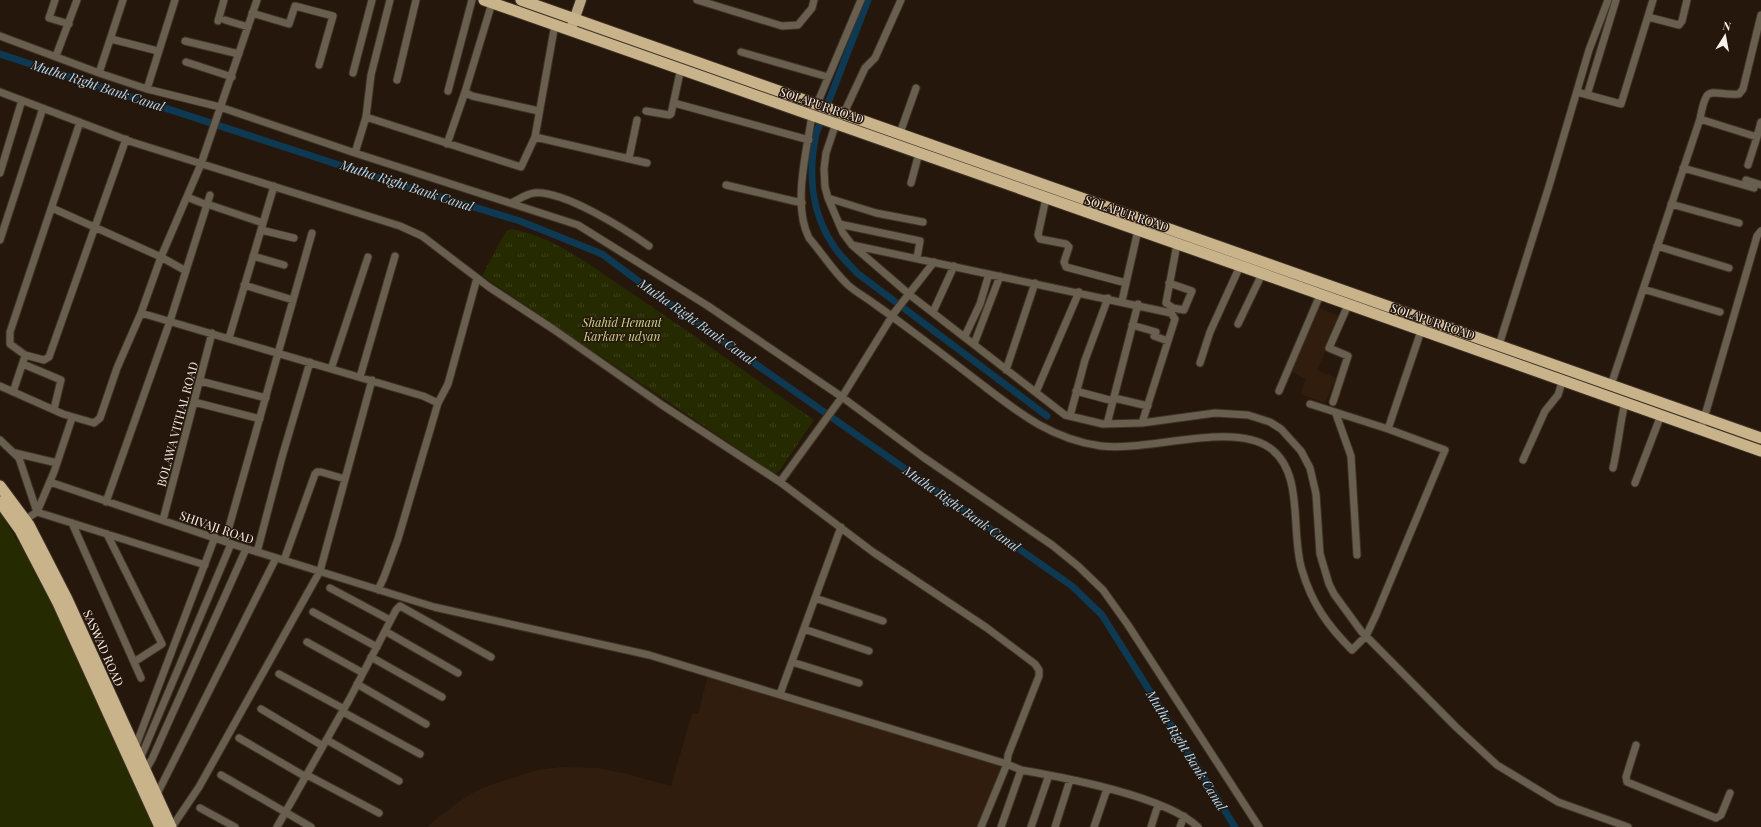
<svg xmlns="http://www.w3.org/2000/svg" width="1761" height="827" viewBox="0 0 1761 827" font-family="'Playfair Display',serif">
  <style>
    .built { fill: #311d0d }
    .grass { fill: url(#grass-tufts) }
    .garden { fill: #262a00 }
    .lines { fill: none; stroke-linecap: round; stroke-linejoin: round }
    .canal { stroke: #0e3952; stroke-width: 7 }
    .minor-casing { stroke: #3f3127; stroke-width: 9 }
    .primary-casing { stroke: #3f3127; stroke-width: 12 }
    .trunk-casing { stroke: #3f3127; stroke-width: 13 }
    .minor { stroke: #695f4e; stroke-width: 7 }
    .primary { stroke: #b8a581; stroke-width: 10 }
    .trunk { stroke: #c8b38b; stroke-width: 11 }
    .labels { text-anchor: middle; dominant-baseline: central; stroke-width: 3; stroke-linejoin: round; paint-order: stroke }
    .street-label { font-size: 12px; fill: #fcf1ea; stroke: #25170c }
    .park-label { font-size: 12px; font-style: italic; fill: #cbd48c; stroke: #25170c }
    .water-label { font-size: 13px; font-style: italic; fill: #b3daf6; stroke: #25170c }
  </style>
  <defs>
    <pattern id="grass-tufts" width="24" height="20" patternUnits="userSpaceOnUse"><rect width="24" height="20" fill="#262a00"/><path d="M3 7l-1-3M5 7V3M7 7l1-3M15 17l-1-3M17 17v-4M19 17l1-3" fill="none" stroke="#3c3f19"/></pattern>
  </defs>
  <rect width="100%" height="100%" fill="#25170c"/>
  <path class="built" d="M1318 307 1341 317 1317 370 1336 378 1325 403 1300 394 1306 379 1291 371Z
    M708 675 1003 766 978 827H427L442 814 470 794 485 787 537 770 562 767 597 768 628 774 671 786 692 713 698 714Z"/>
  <path class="grass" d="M512 229C554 237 590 265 624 288 689 331 751 376 814 420L780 470 775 474 482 276 506 231Z"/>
  <path class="garden" d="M0 512 53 599 153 827H0Z"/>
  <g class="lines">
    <path class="canal" d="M868 0 816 134C808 172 811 212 833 245 839 255 849 264 857 273L1047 416
      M0 54 388 181 520 221 602 254 653 292 1072 586 1102 615 1235 827"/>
    <defs>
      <path id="minor" d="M55 0 49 18 69 24
        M697 0 782 26 798 25 812 8 814 0
        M901 0 875 58 865 68 844 113 836 123 826 153 824 169 825 187 828 198 843 233 852 245 910 295 1065 415 1103 424 1142 423 1215 413 1248 415 1270 422 1281 429 1301 451 1310 468 1316 494 1320 554 1329 584 1334 594 1361 631 1456 727 1497 765 1558 802 1628 827
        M252 13 289 24 295 6 333 16 319 65
        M1648 17 1679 25 1682 21 1687 0
        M225 20 248 27
        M218 21 224 0
        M0 36 99 73 147 89 220 107 355 153 578 225 708 306 842 397 923 457 1052 545 1078 566 1103 590 1128 625 1259 827
        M111 39 158 51
        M185 41 239 54
        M741 52 828 77
        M56 56 77 0
        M186 62 232 77
        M99 73 123 0
        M353 73 372 0
        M397 80 416 0
        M147 89 175 0
        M448 91 472 0
        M0 92 132 142 400 226 422 236 489 287 553 329 662 405 780 482 873 552 987 628 1035 664 1039 670V676L1008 755 1007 764 1021 770C1067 778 1165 796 1198 827
        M465 92 472 96 539 111
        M1577 92 1621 104 1653 0
        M1587 95 1616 0
        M674 103 809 140
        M817 104 861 0
        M646 111 669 115 671 114 681 68
        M812 115C807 150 792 205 809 238 822 253 833 271 848 285 857 293 867 298 876 305 889 314 901 323 913 332 936 349 958 366 980 383 1019 413 1051 439 1101 446 1148 452 1232 421 1270 448 1305 473 1290 533 1302 570 1312 604 1328 626 1352 650L1366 636 1376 615 1445 450 1388 429 1310 404
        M366 117 521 167 535 137 555 24
        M1700 119 1757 137 1761 122
        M80 122 10 332V344L25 355 44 360 49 357 126 139
        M900 133 916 88
        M535 137 647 163
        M447 144 465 92 492 3
        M355 153 366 117 371 75 390 0
        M629 158 637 120
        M1748 165 1757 137
        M1683 168 1754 188
        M0 173 22 100
        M1746 180 1761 185
        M911 183 919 153
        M726 185 802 203
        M187 197 207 205
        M828 198 876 213 923 222
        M1046 198 1038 235 1040 239 1066 244 1069 247 1064 262 1066 267 1126 283
        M511 203C518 200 526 194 534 193 563 190 625 229 649 246
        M207 204 263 223
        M1671 204 1739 223
        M52 208 161 257 186 271
        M839 224 920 241 917 258
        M261 230 294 238
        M0 240 43 108
        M852 245 1171 313 1175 319 1142 423
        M1657 246 1729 268
        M253 256 284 265
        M1169 283 1192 291 1184 310 1173 308 1166 303 1177 244
        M244 285 293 300
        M1643 289 1720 312
        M1122 301 1138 230
        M933 312 954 266
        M141 313 423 396 438 403 448 384 477 278
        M1238 324 1262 274
        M1132 325 1156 332 1154 336 1168 341
        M965 336 980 304 989 274
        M229 338 274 186
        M974 344 1000 276
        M1499 345 1549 186 1589 50 1608 0
        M1200 363 1210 332 1240 266
        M23 364 61 380 54 409
        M331 369 368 257
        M1006 370 1035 283
        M360 377 395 256
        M200 381 266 398
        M1611 385 1700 119C1707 81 1710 96 1739 94L1743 89 1761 15
        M0 386 63 414 94 423 100 418 117 368 141 313 161 257 201 164 257 0
        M1076 391 1113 401
        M1279 391 1320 295
        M13 392 24 359
        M1036 392 1079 292
        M1114 398 1148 406
        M194 402 260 419
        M1333 402 1348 356 1329 348 1348 305
        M1336 414 1351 456 1357 555
        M1070 416 1085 360 1108 298
        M1107 424 1138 304
        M1388 429 1425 319
        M1701 429 1757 236 1761 231
        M0 440 19 458 37 512 205 565
        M15 453 57 463
        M1523 460 1545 411 1558 395 1563 379
        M1613 468C1618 446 1620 424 1625 402
        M50 482 235 545 434 607 649 655 1007 764 981 827
        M780 482 842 397 894 313 934 262
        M1635 483 1661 415
        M106 502 170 321 210 195
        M163 520 212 333
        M23 521 37 512 54 472 72 418
        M72 523 141 678
        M107 534 162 644 134 662
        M225 541 312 233
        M257 552 282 457 310 362
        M284 560 315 474 317 472H321L345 479
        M330 588 390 620
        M378 590 384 577 398 539 438 403
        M815 598 883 621
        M313 612 377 647
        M804 629 869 651
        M385 631 458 673
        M307 642 363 673
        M371 657 442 697
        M792 662 859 683
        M279 674 344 709
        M357 684 426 724
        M780 694 841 527
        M261 709 323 746
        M343 712 420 754
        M239 738 306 777
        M327 740 399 781
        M1636 745 1626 777 1627 782 1716 818 1721 815 1730 793
        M135 748 215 537
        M140 759 231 544
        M145 771 152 759 246 549
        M221 775 311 827
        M307 775 379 813
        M156 796 276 558
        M200 808 235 827
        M172 827 199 787 320 571 372 380
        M277 827 349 700 396 610 400 606 491 657
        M1001 827 1021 770
        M1031 827 1049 775
        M1055 827 1070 780
        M1094 827 1107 789
        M1151 827 1158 805
        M1180 827 1184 816"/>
      <path id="primary" d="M572 26 581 0"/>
      <path id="trunk" d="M484 0 1249 269 1761 451
        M521 0 1761 438
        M0 486 29 525 67 599 171 827
        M0 502 20 530 58 603 160 827"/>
    </defs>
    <use href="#minor" class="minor-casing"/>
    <use href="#primary" class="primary-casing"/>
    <use href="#trunk" class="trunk-casing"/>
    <use href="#minor" class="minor"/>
    <use href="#primary" class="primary"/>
    <use href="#trunk" class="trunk"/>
  </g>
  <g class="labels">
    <g class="street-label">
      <text transform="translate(822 105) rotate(19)">SOLAPUR ROAD</text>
      <text transform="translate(1127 213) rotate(19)">SOLAPUR ROAD</text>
      <text transform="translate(1433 321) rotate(19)">SOLAPUR ROAD</text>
      <text transform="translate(177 424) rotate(-75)">BOLAWA VITHAL ROAD</text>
      <text transform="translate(217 527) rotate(19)">SHIVAJI ROAD</text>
      <text transform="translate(104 648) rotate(66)">SASWAD ROAD</text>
    </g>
    <g class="park-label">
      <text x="622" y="322">Shahid Hemant<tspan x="622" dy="14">Karkare udyan</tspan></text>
    </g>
    <g class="water-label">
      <text transform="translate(98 85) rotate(18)">Mutha Right Bank Canal</text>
      <text transform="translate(407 185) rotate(18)">Mutha Right Bank Canal</text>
      <text transform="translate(697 321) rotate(35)">Mutha Right Bank Canal</text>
      <text transform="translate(962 508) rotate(35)">Mutha Right Bank Canal</text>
      <text transform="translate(1187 750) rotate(58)">Mutha Right Bank Canal</text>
    </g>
  </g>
  <g transform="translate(1725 36) rotate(11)" stroke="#25170c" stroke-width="3" paint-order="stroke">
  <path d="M0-3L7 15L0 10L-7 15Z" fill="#fcf1ea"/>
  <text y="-6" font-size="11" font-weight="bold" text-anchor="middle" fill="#fcf1ea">N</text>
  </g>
</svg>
